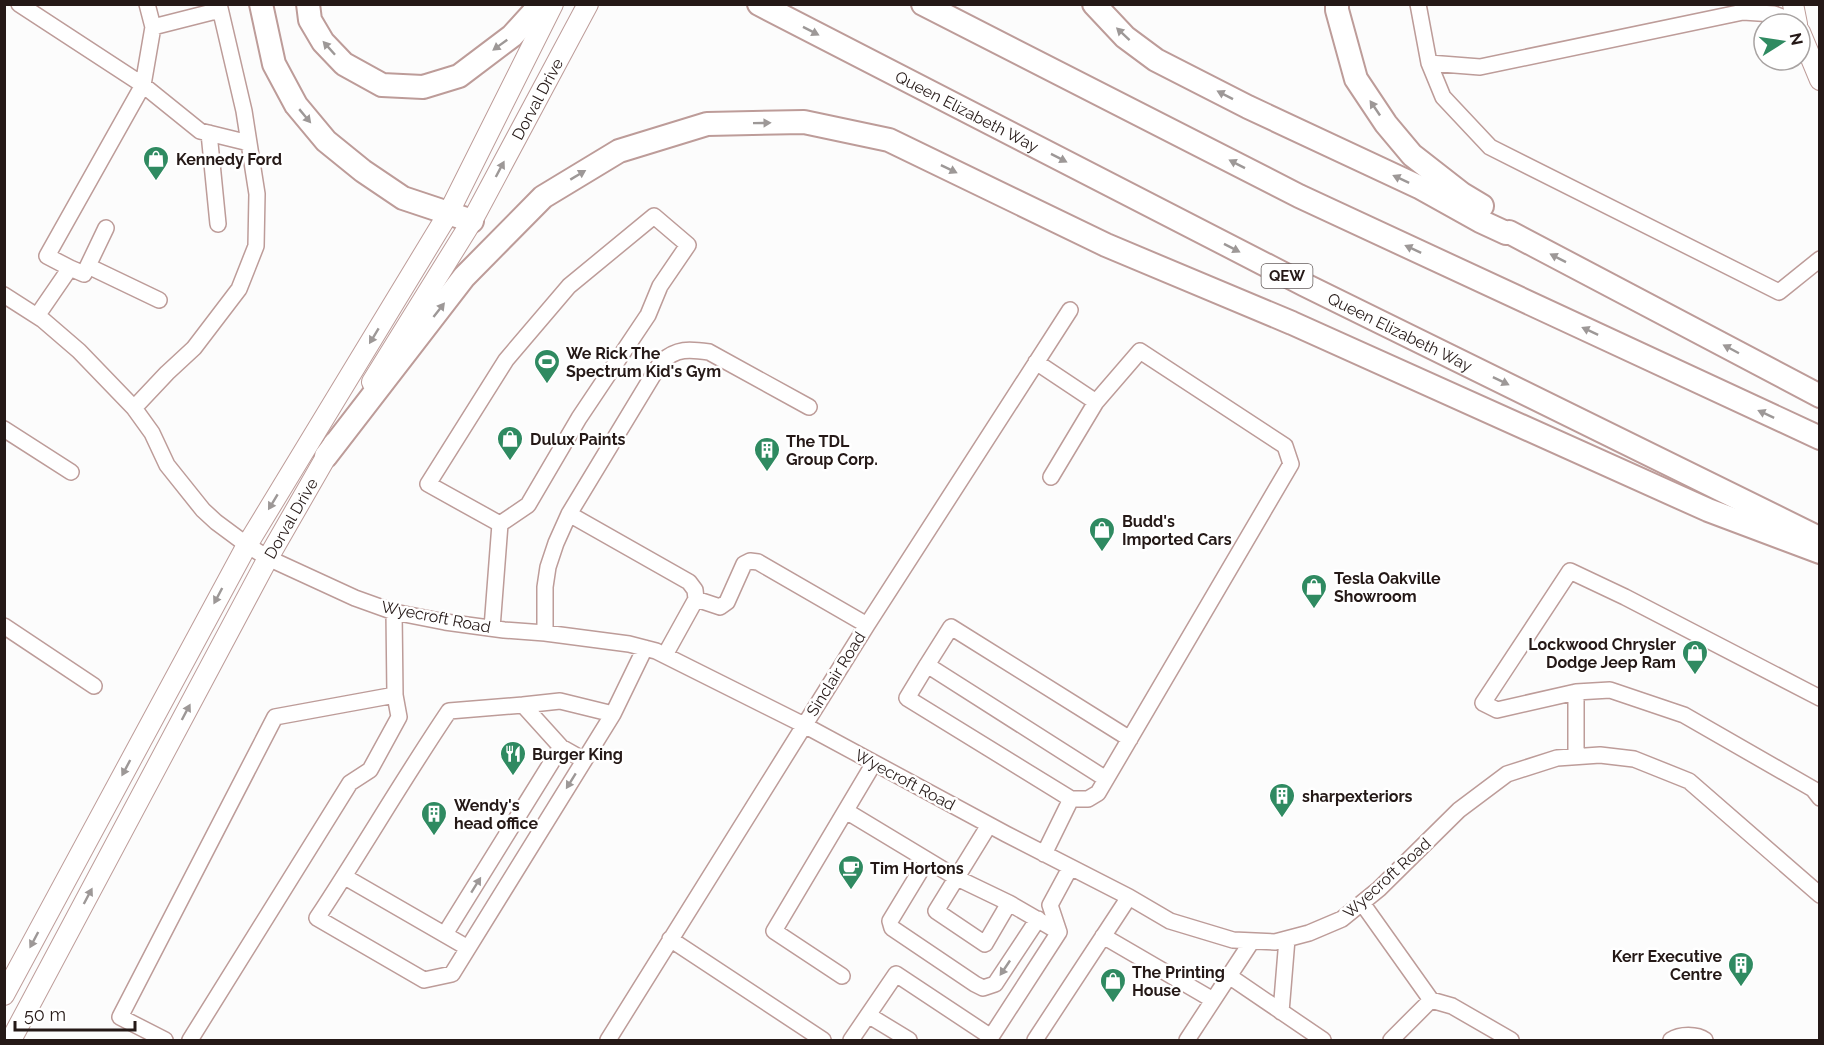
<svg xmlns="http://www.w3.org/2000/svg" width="1824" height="1045" viewBox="0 0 1824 1045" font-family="Raleway,sans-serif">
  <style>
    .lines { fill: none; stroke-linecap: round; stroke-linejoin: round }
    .minor-casing { stroke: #bd9c99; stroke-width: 18 }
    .major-casing { stroke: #bd9c99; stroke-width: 22 }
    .highway-casing { stroke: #bd9c99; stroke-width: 26 }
    .minor { stroke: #fff; stroke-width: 15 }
    .major { stroke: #fff; stroke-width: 20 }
    .highway { stroke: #fff; stroke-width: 22 }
    .oneway { fill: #9d9897 }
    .labels { text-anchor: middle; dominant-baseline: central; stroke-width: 5; stroke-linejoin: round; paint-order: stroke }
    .shield { fill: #fff; stroke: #665e5d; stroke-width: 1.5 }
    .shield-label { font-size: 15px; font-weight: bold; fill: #251917 }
    .street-label { font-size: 16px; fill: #251917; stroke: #fff }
    .poi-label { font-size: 16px; font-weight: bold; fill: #251917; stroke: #fff; text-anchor: start }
  </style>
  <rect width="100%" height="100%" fill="#fcfcfc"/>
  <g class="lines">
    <defs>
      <path id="minor" d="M19 4 143 85 153 27
        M147 4 153 27 220 10
        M1418 4 1429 63 1443 97 1490 147 1779 292 1820 259
        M1429 63 1480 67 1743 12 1774 14 1796 22
        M209 133 218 224
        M88 266 159 300
        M70 268 47 256 143 85 200 131 249 143
        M4 295 43 320 79 351 134 408 152 433 167 465 203 510 216 522 247 545 268 558 355 598 394 612 445 622 504 630 545 633 629 644 656 651 804 725 1006 834 1129 897 1170 921 1233 940 1275 942 1309 933 1342 919 1379 889 1459 810 1507 774 1557 758 1600 755 1634 759 1689 781 1820 895
        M37 316 70 268 84 274 106 228
        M1036 362 1096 402 1140 351 1285 446 1291 464 1098 793 1088 799H1071L1044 854
        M134 408 167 373 194 348 239 289 256 246 257 194 244 111 219 4
        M4 429 71 472
        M1051 477 1096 402
        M569 514 689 582 695 590 696 599 665 655
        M696 599 720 607 727 602 744 564 750 561 758 562 867 625
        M4 626 94 686
        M492 628 500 524 428 484 506 360 569 286 654 216 688 245 660 286 648 315 579 418 528 505 500 524
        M545 633V587L548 567 556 543 569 514 661 362C677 348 689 349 709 352L809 407
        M927 665 907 698 1071 799
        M1576 692V757
        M1820 698 1625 597 1570 571 1483 703 1497 710 1576 692 1610 690 1684 715 1813 789 1820 798
        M523 705 560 701 613 714
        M584 760 561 747 523 705 449 711C403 779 362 850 317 918L424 980 452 974 613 714 645 648
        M1106 779 927 665 951 627 1130 739
        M846 811 957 878 1009 903 1059 932
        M989 825 936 911 985 944 1009 903
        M927 860 890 921 892 928 975 984 983 988 995 984 1038 919
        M345 877 468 948
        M1362 903 1431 1000 1452 1006 1511 1040
        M445 934 561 747
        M1103 936 1213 1000
        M670 939 823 1040
        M842 976 774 931 874 763
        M1229 976 1323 1040
        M1281 1012 1287 939
        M868 1015 909 1040
        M165 1040 120 1017 275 717 395 695
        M190 1040 350 783 370 770 399 717 395 695 394 612
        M608 1040 867 625 1070 310
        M851 1040 896 974 991 1037
        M989 1040 1059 932 1050 905 1070 868
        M1035 1040 1129 897
        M1187 1040 1252 941
        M1391 1040 1431 1000
        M1671 1040C1680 1034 1697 1034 1705 1040"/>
      <g id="major">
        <path d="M1793 4 1797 24"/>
        <path d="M1800 32 1820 80"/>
        <path id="s1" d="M372 382 472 221 588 4"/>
        <path d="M4 995 247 545 448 214 553 4"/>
        <path id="s2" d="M11 1040 268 558 334 443"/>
      </g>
      <g id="highway">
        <path d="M261 4 274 64 296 105 326 141 363 171 403 198 472 221"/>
        <path d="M308 4 310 20 323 42 344 64 382 85 423 87 459 76 512 36 541 4"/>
        <path id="s3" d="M759 4 1305 285 1819 538"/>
        <path d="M923 4 1299 196 1820 438"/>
        <path d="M1094 4 1125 37 1156 60 1248 107 1419 187 1480 221 1506 233 1509 232 1820 396"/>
        <path d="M1337 4V10L1356 79 1386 124 1412 155 1462 194 1482 206"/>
        <path d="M326 456 464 277 543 197 619 151 707 124 804 122 889 140 1106 245 1292 323 1708 510 1820 552"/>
      </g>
    </defs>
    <use href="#minor" class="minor-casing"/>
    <use href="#major" class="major-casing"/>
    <use href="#highway" class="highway-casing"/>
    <use href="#minor" class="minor"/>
    <use href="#major" class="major"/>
    <use href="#highway" class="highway"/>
  </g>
  <defs><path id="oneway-solid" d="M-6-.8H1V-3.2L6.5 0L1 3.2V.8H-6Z" transform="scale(1.5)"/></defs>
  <g class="oneway">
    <use href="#oneway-solid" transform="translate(811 31) rotate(27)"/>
    <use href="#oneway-solid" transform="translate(1123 34) rotate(-137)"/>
    <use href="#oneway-solid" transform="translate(500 45) rotate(144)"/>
    <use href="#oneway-solid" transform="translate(329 48) rotate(-132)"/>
    <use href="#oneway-solid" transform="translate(1225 95) rotate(-153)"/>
    <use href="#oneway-solid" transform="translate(1375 108) rotate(-124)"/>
    <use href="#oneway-solid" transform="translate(305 116) rotate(50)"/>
    <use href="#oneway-solid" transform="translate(762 123) rotate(-1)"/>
    <use href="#oneway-solid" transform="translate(1059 158) rotate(27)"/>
    <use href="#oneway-solid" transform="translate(1237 164) rotate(-153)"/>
    <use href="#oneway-solid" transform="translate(500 169) rotate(-62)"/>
    <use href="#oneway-solid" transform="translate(949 169) rotate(26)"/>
    <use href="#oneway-solid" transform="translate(578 175) rotate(-31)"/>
    <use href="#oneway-solid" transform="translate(1401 179) rotate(-155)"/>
    <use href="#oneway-solid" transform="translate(1232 248) rotate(27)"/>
    <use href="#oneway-solid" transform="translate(1413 249) rotate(-155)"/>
    <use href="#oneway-solid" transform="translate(1558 258) rotate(-153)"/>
    <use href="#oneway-solid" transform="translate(439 310) rotate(-52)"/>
    <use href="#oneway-solid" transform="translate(1590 331) rotate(-155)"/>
    <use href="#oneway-solid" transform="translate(374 336) rotate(121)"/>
    <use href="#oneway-solid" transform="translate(1731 349) rotate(-152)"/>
    <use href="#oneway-solid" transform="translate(1501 381) rotate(26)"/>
    <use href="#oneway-solid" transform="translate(1766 414) rotate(-155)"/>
    <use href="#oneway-solid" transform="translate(273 502) rotate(121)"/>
    <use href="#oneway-solid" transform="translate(218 596) rotate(118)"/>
    <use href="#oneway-solid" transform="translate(186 712) rotate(-62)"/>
    <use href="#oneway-solid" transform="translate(126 768) rotate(118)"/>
    <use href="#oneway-solid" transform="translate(571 781) rotate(122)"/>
    <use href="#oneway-solid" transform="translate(476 885) rotate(-58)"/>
    <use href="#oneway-solid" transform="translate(88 896) rotate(-62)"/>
    <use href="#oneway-solid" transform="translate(34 940) rotate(118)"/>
    <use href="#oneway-solid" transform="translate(1005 968) rotate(124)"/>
  </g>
  <defs>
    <symbol id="shop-pin" viewBox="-11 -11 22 30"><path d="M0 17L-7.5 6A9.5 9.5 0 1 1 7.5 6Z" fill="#2f8a61" stroke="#fff"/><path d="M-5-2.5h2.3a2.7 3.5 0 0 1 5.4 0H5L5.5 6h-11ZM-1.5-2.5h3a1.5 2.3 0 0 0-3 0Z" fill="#fff"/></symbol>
    <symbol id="stadium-pin" viewBox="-11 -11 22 30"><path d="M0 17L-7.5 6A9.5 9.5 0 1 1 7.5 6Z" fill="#2f8a61" stroke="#fff"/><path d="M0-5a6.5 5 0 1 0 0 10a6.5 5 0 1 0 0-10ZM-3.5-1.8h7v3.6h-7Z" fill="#fff"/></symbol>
    <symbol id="building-pin" viewBox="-11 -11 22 30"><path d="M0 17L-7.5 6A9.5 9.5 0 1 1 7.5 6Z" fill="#2f8a61" stroke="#fff"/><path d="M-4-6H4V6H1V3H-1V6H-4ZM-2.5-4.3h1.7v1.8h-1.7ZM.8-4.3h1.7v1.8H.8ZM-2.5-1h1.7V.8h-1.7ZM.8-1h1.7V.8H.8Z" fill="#fff"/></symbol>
    <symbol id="restaurant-pin" viewBox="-11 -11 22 30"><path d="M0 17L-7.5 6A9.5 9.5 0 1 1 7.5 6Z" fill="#2f8a61" stroke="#fff"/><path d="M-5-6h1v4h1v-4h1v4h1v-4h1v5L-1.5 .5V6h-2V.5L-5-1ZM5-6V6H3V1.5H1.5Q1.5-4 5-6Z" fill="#fff"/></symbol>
    <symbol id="cafe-pin" viewBox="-11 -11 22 30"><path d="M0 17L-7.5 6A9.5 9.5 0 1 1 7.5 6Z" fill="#2f8a61" stroke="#fff"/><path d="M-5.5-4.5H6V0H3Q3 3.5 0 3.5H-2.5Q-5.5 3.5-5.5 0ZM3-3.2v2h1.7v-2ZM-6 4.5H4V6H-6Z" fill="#fff"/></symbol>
  </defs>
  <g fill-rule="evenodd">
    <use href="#shop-pin" x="141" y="144" width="30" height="40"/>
    <use href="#stadium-pin" x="532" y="347" width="30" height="40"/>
    <use href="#shop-pin" x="495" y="424" width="30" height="40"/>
    <use href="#building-pin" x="752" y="435" width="30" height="40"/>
    <use href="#shop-pin" x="1087" y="515" width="30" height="40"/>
    <use href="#shop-pin" x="1299" y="572" width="30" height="40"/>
    <use href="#shop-pin" x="1680" y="638" width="30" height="40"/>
    <use href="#restaurant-pin" x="498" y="739" width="30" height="40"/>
    <use href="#building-pin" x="1267" y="781" width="30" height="40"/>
    <use href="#building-pin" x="419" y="799" width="30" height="40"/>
    <use href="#cafe-pin" x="836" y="853" width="30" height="40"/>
    <use href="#building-pin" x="1726" y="950" width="30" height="40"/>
    <use href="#shop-pin" x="1098" y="966" width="30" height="40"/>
  </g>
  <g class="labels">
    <rect class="shield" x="1261.5" y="264" width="51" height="24" rx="4.5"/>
    <g class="shield-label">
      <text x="1287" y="276">QEW</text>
    </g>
    <g class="street-label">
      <text stroke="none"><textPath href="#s1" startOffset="328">Dorval Drive</textPath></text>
      <text stroke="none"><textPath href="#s3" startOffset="234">Queen Elizabeth Way</textPath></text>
      <text stroke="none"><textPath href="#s3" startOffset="720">Queen Elizabeth Way</textPath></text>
      <text stroke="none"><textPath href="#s2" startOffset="592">Dorval Drive</textPath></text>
      <text transform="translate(436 617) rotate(11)">Wyecroft Road</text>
      <text transform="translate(836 674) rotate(-58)">Sinclair Road</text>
      <text transform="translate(905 780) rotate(28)">Wyecroft Road</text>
      <text transform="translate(1387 878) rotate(-42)">Wyecroft Road</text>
    </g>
    <g class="poi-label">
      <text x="176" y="159">Kennedy Ford</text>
      <text x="566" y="353">We Rick The<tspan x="566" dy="18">Spectrum Kid's Gym</tspan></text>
      <text x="530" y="439">Dulux Paints</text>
      <text x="786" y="441">The TDL<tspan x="786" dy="18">Group Corp.</tspan></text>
      <text x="1122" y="521">Budd's<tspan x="1122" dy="18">Imported Cars</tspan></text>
      <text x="1334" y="578">Tesla Oakville<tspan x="1334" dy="18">Showroom</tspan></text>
      <text x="1676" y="644" text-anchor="end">Lockwood Chrysler<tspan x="1676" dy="18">Dodge Jeep Ram</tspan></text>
      <text x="532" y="754">Burger King</text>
      <text x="1302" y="796">sharpexteriors</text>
      <text x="454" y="805">Wendy's<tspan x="454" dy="18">head office</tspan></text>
      <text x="870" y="868">Tim Hortons</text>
      <text x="1722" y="956" text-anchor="end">Kerr Executive<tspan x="1722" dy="18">Centre</tspan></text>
      <text x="1132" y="972">The Printing<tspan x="1132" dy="18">House</tspan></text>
    </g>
  </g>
  <rect width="1824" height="1045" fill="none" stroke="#251917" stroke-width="12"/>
  <g transform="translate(1782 42) rotate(78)"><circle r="28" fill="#ffffff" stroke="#a8a3a2" stroke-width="1.5"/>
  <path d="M0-4.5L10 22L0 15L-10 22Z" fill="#2f8a61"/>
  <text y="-9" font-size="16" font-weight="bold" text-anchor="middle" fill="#251917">N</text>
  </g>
  <path d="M15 1021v9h120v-9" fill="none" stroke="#251917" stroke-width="3"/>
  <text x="24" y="1021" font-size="18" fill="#251917" stroke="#ffffff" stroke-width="4.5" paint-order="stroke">50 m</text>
</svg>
